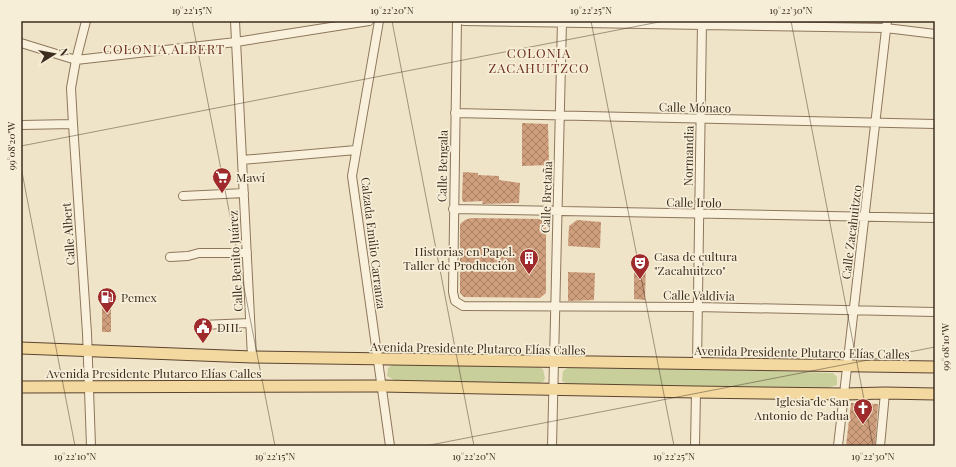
<svg xmlns="http://www.w3.org/2000/svg" width="956" height="467" viewBox="0 0 956 467" font-family="'Playfair Display',serif">
  <style>
    .green { fill: #c9cf9b }
    .building { fill: url(#building-cross-hatch) }
    .lines { fill: none; stroke-linecap: round; stroke-linejoin: round }
    .minor-casing { stroke: #8d765c; stroke-width: 10 }
    .major-casing { stroke: #5b4430; stroke-width: 13 }
    .minor { stroke: #faf1dc; stroke-width: 8 }
    .major { stroke: #f3d9a0; stroke-width: 11 }
    .ticks { fill: none; stroke: #3d2e20; stroke-width: 1; stroke-opacity: 0.45 }
    .labels { text-anchor: middle; dominant-baseline: central; stroke-width: 3.5; stroke-linejoin: round; paint-order: stroke }
    .street-label { font-size: 12px; fill: #3d2e20; stroke: #f7eed8 }
    .poi-label { font-size: 12px; fill: #3d2e20; stroke: #f7eed8; text-anchor: start }
    .neighbourhood-label { font-size: 13px; letter-spacing: 1px; fill: #6b2e1e; stroke: #f7eed8 }
    .neatline { fill: none; stroke: #3d2e20; stroke-width: 1.5 }
    .ticks-label { font-size: 10px; text-anchor: middle; fill: #3d2e20 }
  </style>
  <defs>
    <pattern id="building-cross-hatch" width="8" height="8" patternUnits="userSpaceOnUse"><rect width="8" height="8" fill="#cf9f7d"/><path d="M0 0l8 8M0 8l8-8" fill="none" stroke="#a98266"/></pattern>
  </defs>
  <rect width="100%" height="100%" fill="#f0e4c8"/>
  <path class="green" d="M402 364 536 366 543 369 545 378 544 381 538 384 396 381 387 376 388 368 392 365Z
    M568 368 700 369 833 373 837 377V385L827 388 567 384 562 381 563 371Z"/>
  <path class="building" d="M522 123 548 124 549 165 522 166Z
    M463 172 478 173V175L499 176V180L520 183 519 203 482 204 483 201 463 202 462 198Z
    M471 218 543 219 546 224V293L540 298 464 297 460 293V224L465 220Z
    M577 220 601 222 600 248 568 246 569 226Z
    M634 260H646L645 300 634 299Z
    M568 272 595 273 594 300 568 301Z
    M102 297H111V332H102Z
    M851 403 878 404 875 446H846Z"/>
  <g class="lines">
    <defs>
      <path id="minor" d="M86 21 76 60 71 88 73 124 87 333 91 446
        M235 21 252 357
        M379 21 352 176 390 446
        M457 21 453 292 455 301 463 306 697 307 935 312
        M464 21 886 28 935 34
        M21 43 76 60 236 42 369 21
        M455 113 935 124
        M21 125 73 124
        M242 160 356 150
        M183 196 244 193
        M453 209 935 218
        M170 257 188 256 199 253H247
        M201 325 250 323
        M697 364 702 22
        M552 446 562 21
        M695 446 696 392
        M838 446 887 21
        M880 446 885 393"/>
      <path id="major" d="M21 348 252 357 935 367
        M21 387 381 386 696 392 844 394 885 393 935 394"/>
    </defs>
    <use href="#minor" class="minor-casing"/>
    <use href="#major" class="major-casing"/>
    <use href="#minor" class="minor"/>
    <use href="#major" class="major"/>
  </g>
  <path class="ticks" d="M192 21 275 446M392 21 474 446M591 21 674 446M791 21 873 446M21 146 664 21M21 167 75 446M425 446 935 347"/>
  <defs>
    <symbol id="supermarket-pin" viewBox="-11 -11 22 30"><path d="M0 17L-7.5 6A9.5 9.5 0 1 1 7.5 6Z" fill="#9e2a2b" stroke="#f7eed8"/><path d="M-6-5.5h2.5l.6 2H6L4.5 2H-2.5L-4.4-4H-6ZM-1.5 3.2a1.3 1.3 0 1 0 .1 0ZM3 3.2a1.3 1.3 0 1 0 .1 0Z" fill="#fff"/></symbol>
    <symbol id="building-pin" viewBox="-11 -11 22 30"><path d="M0 17L-7.5 6A9.5 9.5 0 1 1 7.5 6Z" fill="#9e2a2b" stroke="#f7eed8"/><path d="M-4-6H4V6H1V3H-1V6H-4ZM-2.5-4.3h1.7v1.8h-1.7ZM.8-4.3h1.7v1.8H.8ZM-2.5-1h1.7V.8h-1.7ZM.8-1h1.7V.8H.8Z" fill="#fff"/></symbol>
    <symbol id="theatre-pin" viewBox="-11 -11 22 30"><path d="M0 17L-7.5 6A9.5 9.5 0 1 1 7.5 6Z" fill="#9e2a2b" stroke="#f7eed8"/><path d="M-5-5.5Q0-4 5-5.5V0Q5 5 0 6Q-5 5-5 0ZM-3.3-2.5H-1v1.5H-3.3ZM1-2.5H3.3v1.5H1ZM-2.8 1Q0 5.5 2.8 1Z" fill="#fff"/></symbol>
    <symbol id="fuel-pin" viewBox="-11 -11 22 30"><path d="M0 17L-7.5 6A9.5 9.5 0 1 1 7.5 6Z" fill="#9e2a2b" stroke="#f7eed8"/><path d="M-5.5-6h7V0h2V4h1.3V-2.5L3-4.5l.8-.8L6-3V5H2.5V1h-1V6h-7ZM-4.2-4.7v3.2H.2V-4.7Z" fill="#fff"/></symbol>
    <symbol id="civic-pin" viewBox="-11 -11 22 30"><path d="M0 17L-7.5 6A9.5 9.5 0 1 1 7.5 6Z" fill="#9e2a2b" stroke="#f7eed8"/><path d="M-.6-6.5H3V-4.5H.6V-3L4-1V1h2V6H-6V1h2V-1L-.6-3ZM-1.2 2.5V6h2.4V2.5Z" fill="#fff"/></symbol>
    <symbol id="church-pin" viewBox="-11 -11 22 30"><path d="M0 17L-7.5 6A9.5 9.5 0 1 1 7.5 6Z" fill="#9e2a2b" stroke="#f7eed8"/><path d="M-1.2-6h2.4v3.5h3.3v2.4h-3.3V6h-2.4V-.1h-3.3v-2.4h3.3Z" fill="#fff"/></symbol>
  </defs>
  <g fill-rule="evenodd">
    <use href="#supermarket-pin" x="211" y="166" width="22" height="30"/>
    <use href="#building-pin" x="518" y="247" width="22" height="30"/>
    <use href="#theatre-pin" x="629" y="252" width="22" height="30"/>
    <use href="#fuel-pin" x="96" y="286" width="22" height="30"/>
    <use href="#civic-pin" x="192" y="316" width="22" height="30"/>
    <use href="#church-pin" x="852" y="397" width="22" height="30"/>
  </g>
  <g class="labels">
    <g class="street-label">
      <text transform="translate(695 107) rotate(1)">Calle Mónaco</text>
      <text transform="translate(688 156) rotate(-89)">Normandia</text>
      <text transform="translate(442 166) rotate(-89)">Calle Bengala</text>
      <text transform="translate(546 197) rotate(-88)">Calle Bretaña</text>
      <text transform="translate(694 202) rotate(1)">Calle Irolo</text>
      <text transform="translate(851 232) rotate(-83)">Calle Zacahuitzco</text>
      <text transform="translate(68 234) rotate(-94)">Calle Albert</text>
      <text transform="translate(374 243) rotate(83)">Calzada Emilio Carranza</text>
      <text transform="translate(235 261) rotate(-93)">Calle Benito Juárez</text>
      <text transform="translate(699 295) rotate(1)">Calle Valdivia</text>
      <text transform="translate(478 348) rotate(1)">Avenida Presidente Plutarco Elías Calles</text>
      <text transform="translate(802 352) rotate(1)">Avenida Presidente Plutarco Elías Calles</text>
      <text x="154" y="373">Avenida Presidente Plutarco Elías Calles</text>
    </g>
    <g class="poi-label">
      <text x="236" y="177">Mawí</text>
      <text x="515" y="251" text-anchor="end">Historias en Papel.<tspan x="515" dy="14">Taller de Producción</tspan></text>
      <text x="654" y="256">Casa de cultura<tspan x="654" dy="14">"Zacahuitzco"</tspan></text>
      <text x="121" y="297">Pemex</text>
      <text x="217" y="327">DHL</text>
      <text x="849" y="401" text-anchor="end">Iglesia de San<tspan x="849" dy="14">Antonio de Padua</tspan></text>
    </g>
    <g class="neighbourhood-label">
      <text x="164" y="48">COLONIA ALBERT</text>
      <text x="539" y="52">COLONIA<tspan x="539" dy="15">ZACAHUITZCO</tspan></text>
    </g>
  </g>
  <rect width="956" height="467" fill="none" stroke="#f7eed8" stroke-width="44"/>
  <g transform="translate(54 54) rotate(79)" stroke="#f7eed8" stroke-width="3" paint-order="stroke">
  <path d="M0-3L7 15L0 10L-7 15Z" fill="#3d2e20"/>
  <text y="-6" font-size="11" font-weight="bold" text-anchor="middle" fill="#3d2e20">N</text>
  </g>
  <rect x="22" y="22" width="912" height="423" class="neatline"/>
  <g class="ticks-label">
    <text x="192" y="14">19°22'15"N</text>
    <text x="392" y="14">19°22'20"N</text>
    <text x="591" y="14">19°22'25"N</text>
    <text x="791" y="14">19°22'30"N</text>
    <text transform="translate(11 146) rotate(-90)" y="4">99°08'20"W</text>
    <text transform="translate(945 347) rotate(-90)" y="4">99°08'10"W</text>
    <text x="75" y="460">19°22'10"N</text>
    <text x="275" y="460">19°22'15"N</text>
    <text x="474" y="460">19°22'20"N</text>
    <text x="674" y="460">19°22'25"N</text>
    <text x="873" y="460">19°22'30"N</text>
  </g>
</svg>
